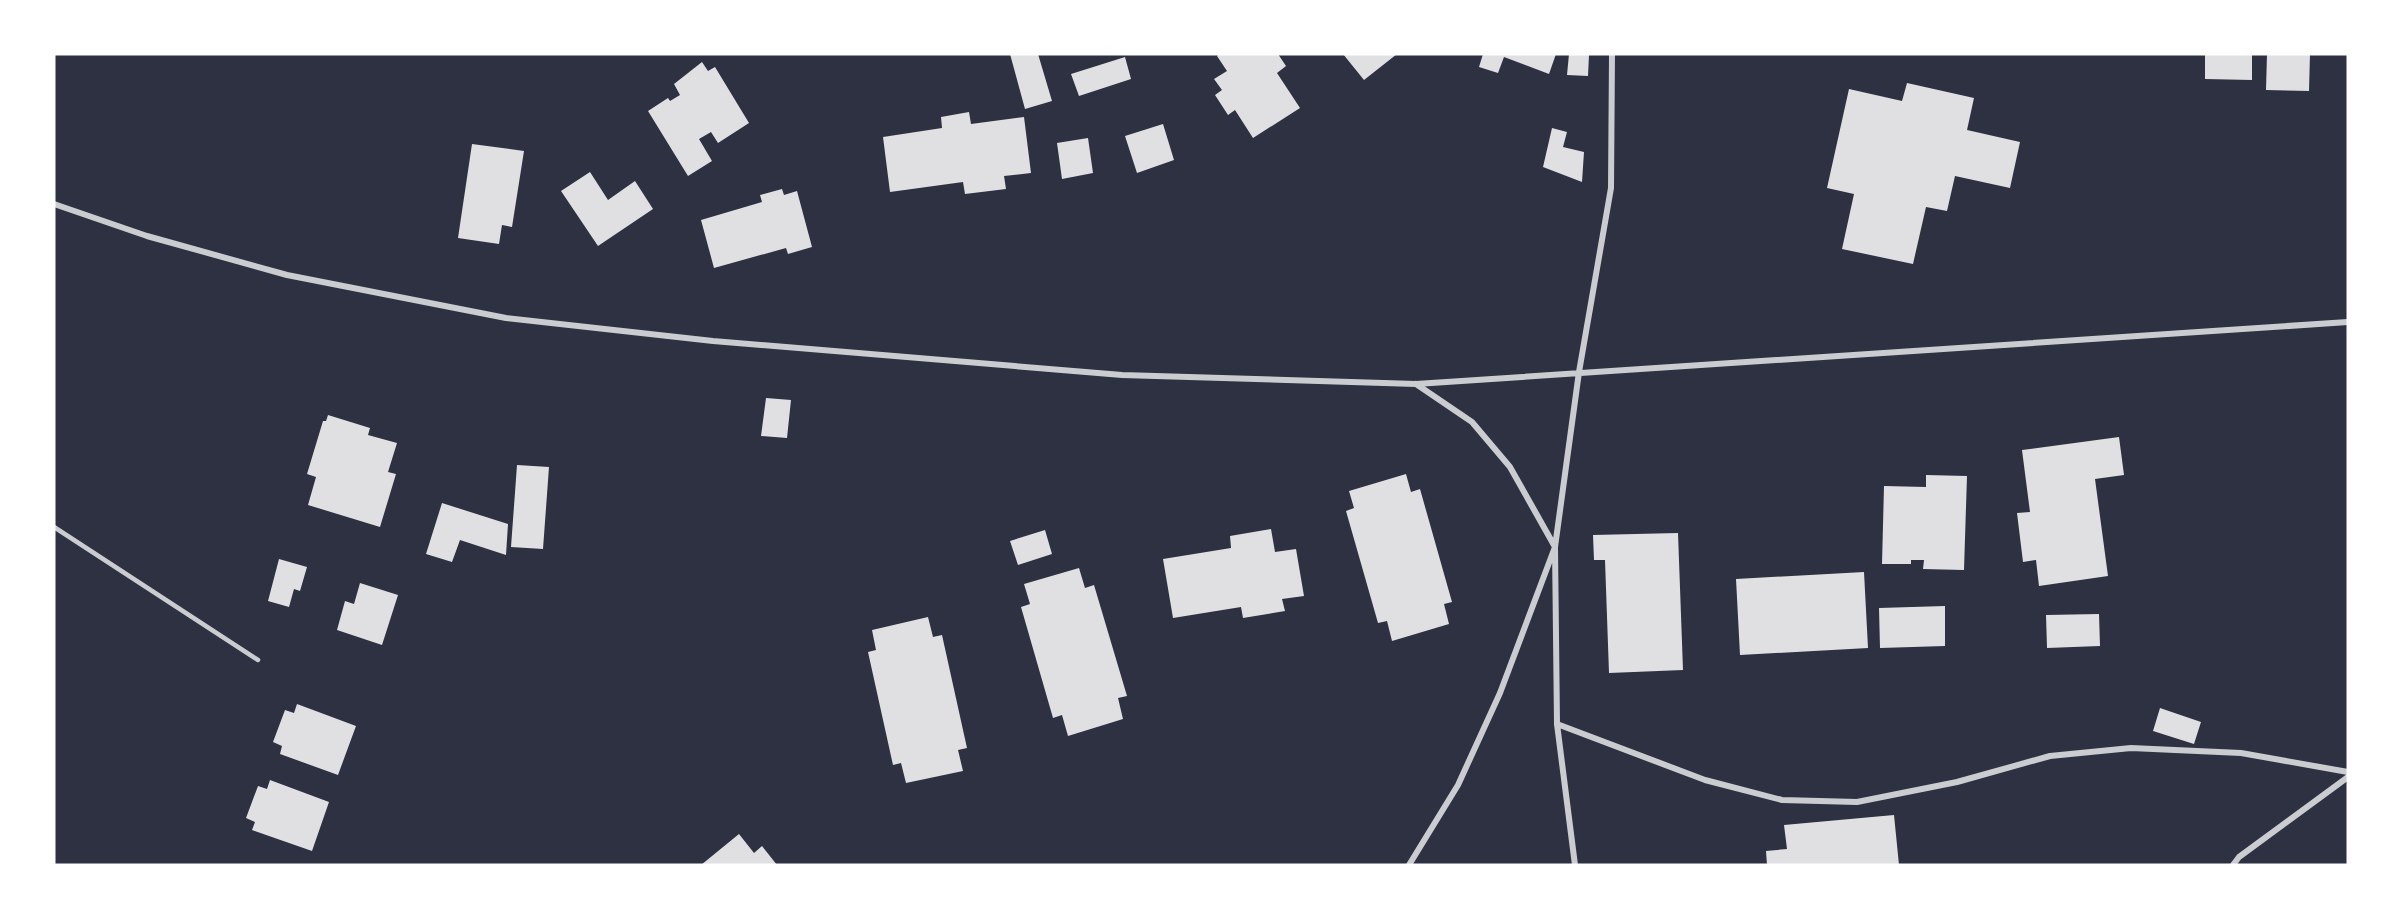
<svg xmlns="http://www.w3.org/2000/svg" width="2402" height="919" viewBox="0 0 2402 919" font-family="Mulish,sans-serif">
  <style>
    .building { fill: #e0e0e3 }
    .lines { fill: none; stroke-linecap: round; stroke-linejoin: round }
    .service { stroke: #caccd0; stroke-width: 4.5 }
    .minor { stroke: #caccd0; stroke-width: 6 }
  </style>
  <rect width="100%" height="100%" fill="#2d3142"/>
  <path class="building" d="M1010 54H1038L1052 101 1025 109Z
    M1219 54H1278L1286 66 1277 73 1300 108 1253 138 1235 110 1228 115 1215 95 1222 90 1214 79 1227 71 1217 56Z
    M1343 54H1397L1364 80Z
    M1483 54H1556L1549 74 1504 57 1498 73 1479 67Z
    M1569 54 1589 55 1588 76 1567 75Z
    M2205 54H2252V80L2205 79Z
    M2267 54H2310L2309 91 2266 90Z
    M1125 57 1131 79 1079 96 1071 74Z
    M702 62 708 71 715 67 749 123 718 143 711 132 699 139 712 161 688 176 648 111 668 98 670 101 680 95 674 84Z
    M1907 83 1974 98 1967 130 2020 142 2010 188 1955 176 1947 211 1926 207 1913 264 1842 249 1854 194 1827 188 1849 89 1902 101Z
    M969 112 971 124 1024 117 1031 173 1004 176 1006 189 965 194 963 182 890 192 883 137 942 128 941 117Z
    M1163 124 1174 160 1137 173 1125 136Z
    M1552 128 1567 132 1563 147 1584 152 1582 182 1543 167Z
    M1088 138 1093 173 1062 179 1057 143Z
    M472 144 524 151 512 227 502 225 499 244 458 238Z
    M590 172 608 200 635 181 653 209 598 246 561 191Z
    M782 189 784 195 797 191 812 247 788 254 786 248 714 268 701 220 762 202 760 195Z
    M766 398 791 400 787 438 761 436Z
    M328 415 370 428 368 435 397 443 388 472 396 474 380 527 308 505 316 477 307 474 323 421H326Z
    M2119 437 2124 475 2095 479 2108 576 2039 586 2036 560 2023 562 2017 513 2030 512 2022 450Z
    M517 465 549 467 543 549 511 547Z
    M1406 474 1411 492 1420 489 1452 602 1444 604 1449 624 1392 641 1387 621 1378 623 1346 511 1354 508 1349 491Z
    M1926 475 1967 476 1964 570 1923 569 1924 560H1911V564H1882L1884 486 1926 487Z
    M442 503 508 524 506 555 460 540 452 562 426 554Z
    M1271 529 1275 552 1296 549 1304 596 1282 599 1285 611 1243 618 1241 607 1173 618 1163 559 1231 548 1230 536Z
    M1045 530 1052 554 1018 565 1010 541Z
    M1678 533 1683 670 1609 673 1605 560H1594L1593 535Z
    M279 559 307 567 300 591 294 589 289 607 268 601Z
    M1079 568 1085 588 1094 585 1127 696 1118 698 1123 719 1068 736 1062 715 1053 718 1021 607 1030 604 1024 584Z
    M1864 572 1868 648 1740 655 1736 579Z
    M360 583 398 595 382 645 337 630 345 601 354 604Z
    M1945 606V646L1880 648 1879 608Z
    M2099 614 2100 646 2047 648 2046 615Z
    M928 617 933 637 942 635 967 748 958 750 963 771 906 783 901 763 893 765 868 652 876 650 872 630Z
    M297 704 356 726 338 775 280 754 282 746 273 742 285 710 294 713Z
    M2160 708 2201 722 2194 744 2153 731Z
    M270 780 329 802 312 851 252 830 255 822 246 818 258 786 267 789Z
    M1894 815 1899 865H1767L1766 851 1787 849 1784 825Z
    M739 834 754 853 762 846 777 865H701Z"/>
  <g class="lines">
    <path class="service" d="M54 527 258 660"/>
    <path class="minor" d="M54 204 147 236 287 275 506 318 713 341 1122 375 1416 384 2348 322
      M1557 724 1705 780 1782 800 1857 802 1957 782 2050 756 2131 748 2241 753 2348 772
      M1409 865 1458 785 1500 693 1555 547 1510 467 1472 422 1416 384
      M1575 865 1557 724 1555 547 1579 372 1611 188 1612 54
      M2233 865 2239 857 2348 777"/>
  </g>
  <rect width="2402" height="919" fill="none" stroke="#ffffff" stroke-width="111"/>
</svg>
